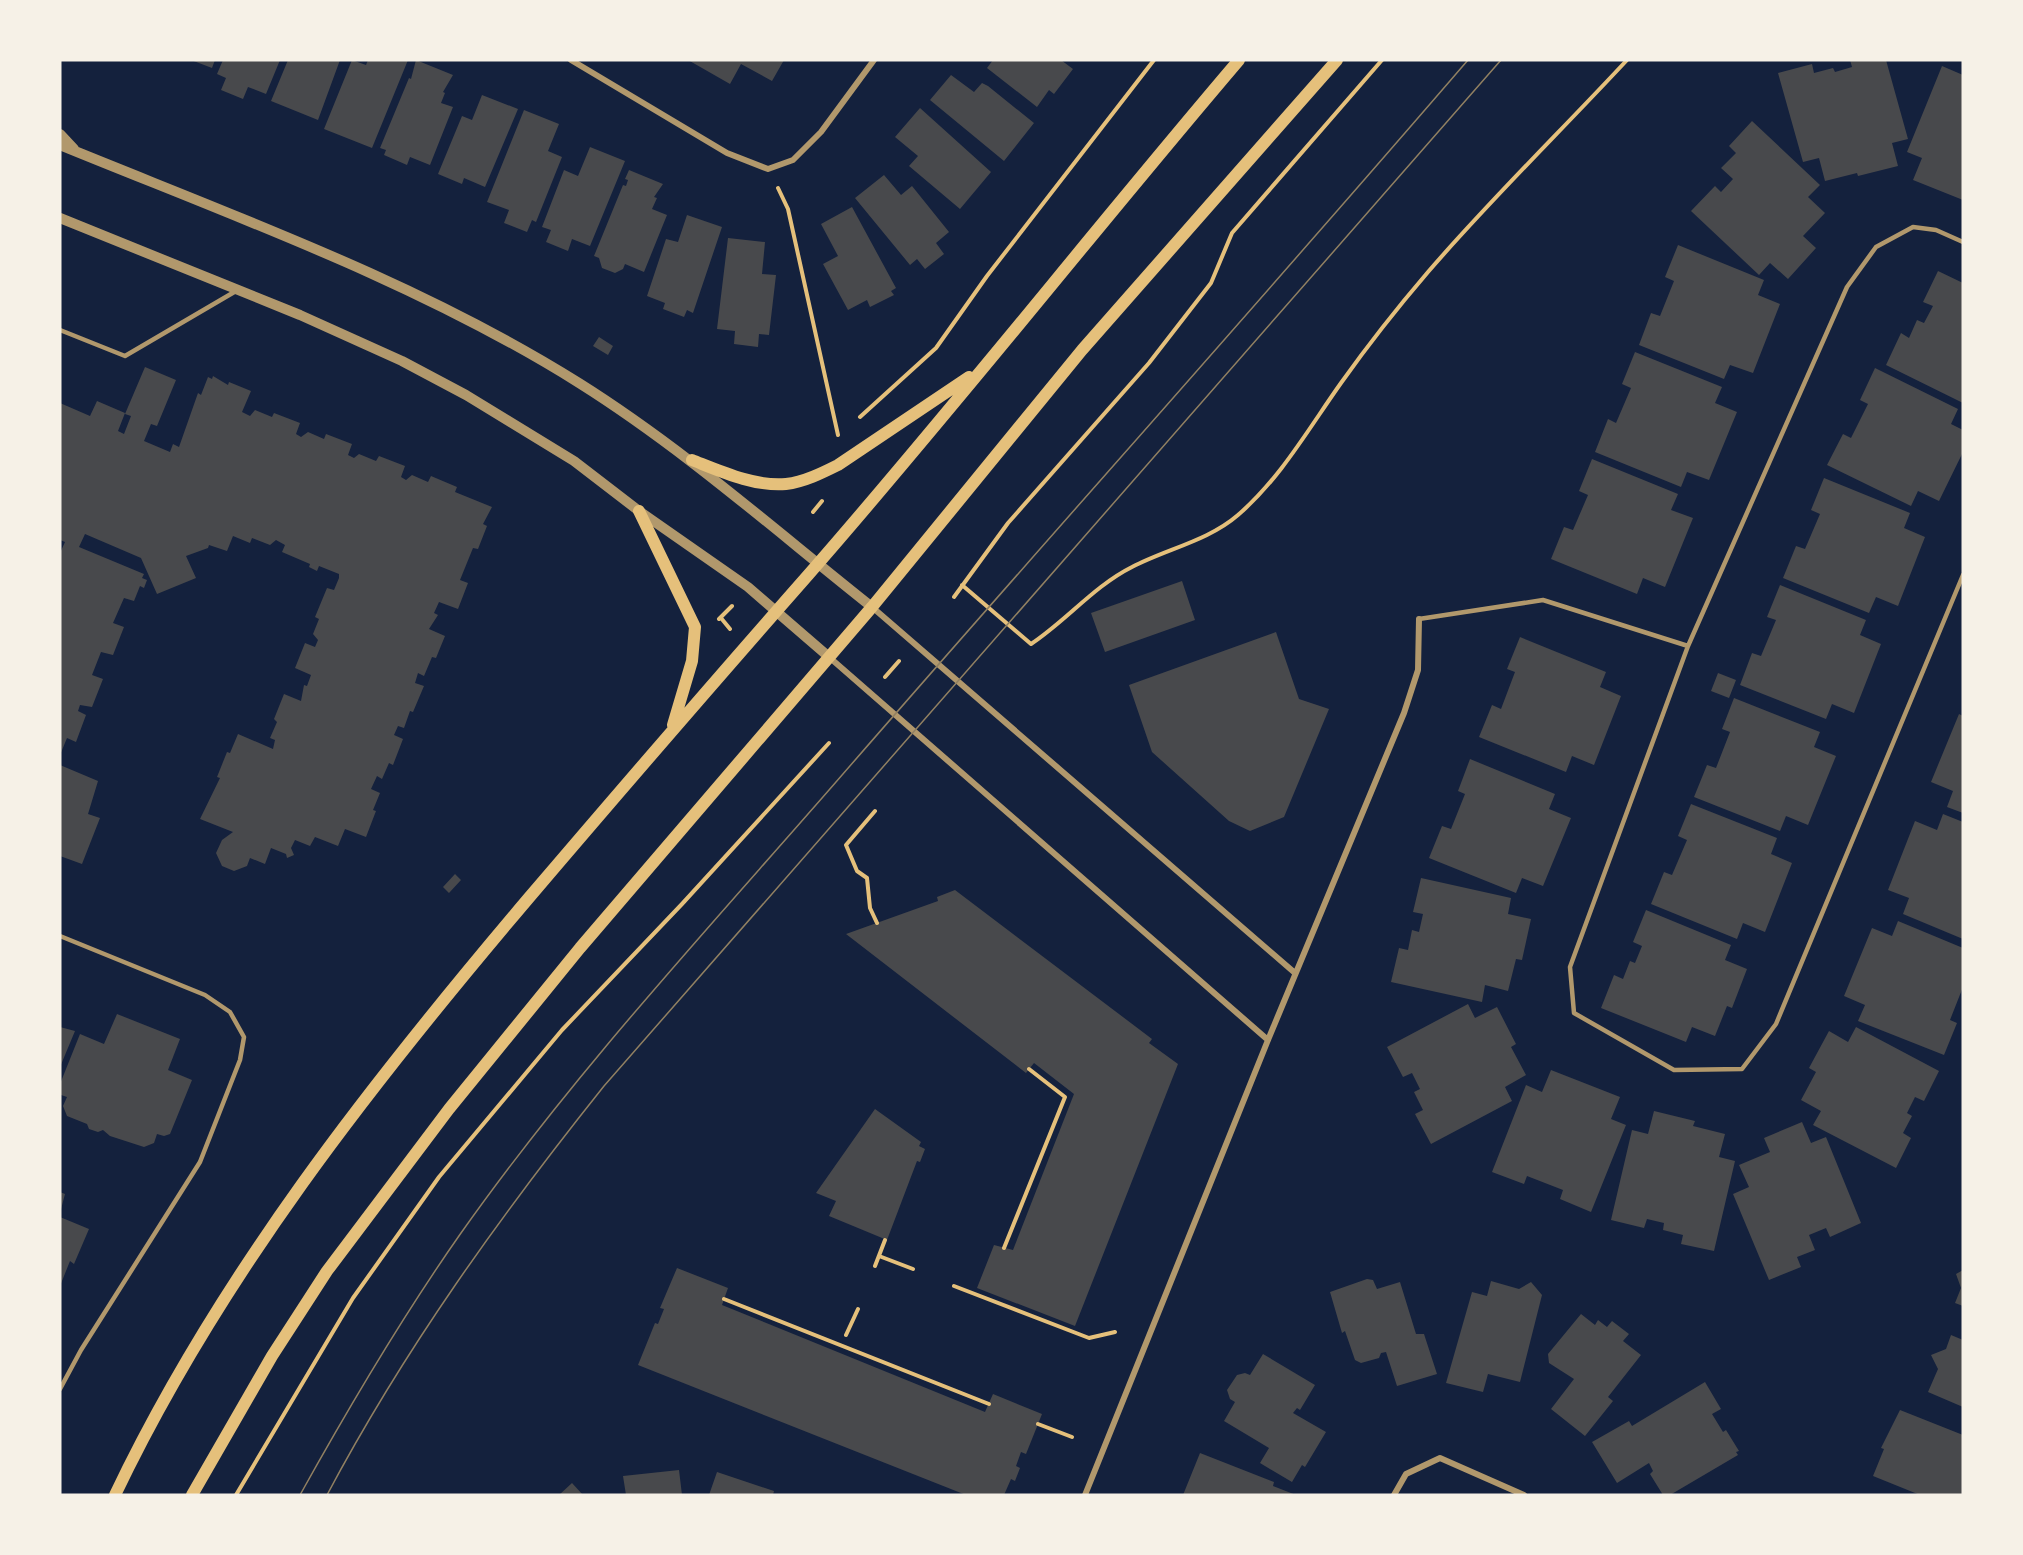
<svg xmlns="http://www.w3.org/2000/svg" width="2023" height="1555" viewBox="0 0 2023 1555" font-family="Inter,sans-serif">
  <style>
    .building { fill: #48494c }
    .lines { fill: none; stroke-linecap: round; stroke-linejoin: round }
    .path { stroke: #e5c07b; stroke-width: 4 }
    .service { stroke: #b1986c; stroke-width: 4.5 }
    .minor { stroke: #b1986c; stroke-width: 6 }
    .tertiary { stroke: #b1986c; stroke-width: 10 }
    .secondary { stroke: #e5c07b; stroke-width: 12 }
    .tram { stroke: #918062; stroke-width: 1.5 }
  </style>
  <rect width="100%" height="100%" fill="#14213d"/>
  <path class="building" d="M191 60H215L212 68Z
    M223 60H280L266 94 248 87 243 99 221 90 226 78 217 74Z
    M288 60H340L318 120 271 101Z
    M352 60 366 65 368 60H408L372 148 324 129Z
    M416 60 453 75 443 92 445 93 441 103 453 107 430 165 410 157 407 165 384 155 386 150 380 148 409 78 411 79Z
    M688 60H784L772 81 741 64 730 84Z
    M993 60H1061L1073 69 1054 94 1049 90 1037 107 987 68Z
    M1850 60H1886L1908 139 1892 143 1898 166 1858 176 1857 173 1825 181 1819 158 1803 162 1778 73 1812 64 1814 73 1833 68 1835 72 1852 67Z
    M1942 66 1963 75V200L1913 180 1922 158 1907 152Z
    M951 75 974 92 982 83 988 86 1034 123 1004 161 930 100Z
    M482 95 518 109 485 187 464 178 462 184 438 174 462 116 472 120Z
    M920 108 991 172 960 209 909 166 918 156 895 137Z
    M524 110 559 124 548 151 562 157 536 222 532 220 527 232 504 223 509 210 487 202Z
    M1752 121 1820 185 1808 197 1825 213 1803 236 1816 248 1788 279 1770 263 1759 275 1691 211 1715 186 1721 192 1733 179 1721 168 1736 153 1729 146Z
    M590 147 625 161 590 246 572 239 568 251 546 242 551 230 542 227 564 170 578 176Z
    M629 170 663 184 654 197 657 198 652 209 667 215 644 272 625 264 623 269 615 273 602 268 599 258 594 256 623 185 626 186 628 180 625 179Z
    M884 175 901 195 912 186 949 232 936 243 944 254 925 269 917 259 910 265 855 198Z
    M852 207 896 288 891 291 894 295 870 307 867 300 848 310 823 264 838 256 821 224Z
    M687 215 722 227 693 313 687 310 684 317 663 309 665 303 647 296 666 239 678 242Z
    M728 238 765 242 762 274 776 275 769 335 759 334 758 347 734 344 735 331 717 329Z
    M1678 245 1764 280 1758 295 1780 304 1753 373 1730 365 1724 379 1639 345 1651 313 1660 316 1674 281 1665 277Z
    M1938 271 1963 283V403L1886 365 1901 333 1909 338 1917 320 1924 323 1933 306 1923 302Z
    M599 337 613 346 608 355 593 346Z
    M1635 352 1722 387 1715 403 1737 412 1709 480 1687 472 1681 487 1595 452 1608 419 1616 423 1631 388 1622 384Z
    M145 367 176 380 157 426 151 424 144 441 170 452 173 444 179 447 198 393 201 395 208 377 212 379 213 376 228 385 229 382 251 391 242 412 250 416 255 410 272 417 274 413 300 423 296 434 301 437 308 432 324 439 326 434 352 444 348 455 354 458 359 454 376 461 379 456 405 466 401 477 406 480 412 475 428 482 431 476 457 487 455 492 492 507 483 524 487 526 478 549 473 548 460 580 468 583 458 609 439 602 434 613 438 615 429 629 445 636 436 658 432 657 424 676 418 673 415 683 424 686 413 712 410 711 404 728 398 726 394 735 403 739 393 765 389 763 382 779 377 776 371 789 380 793 373 810 376 811 366 837 345 829 338 846 315 837 310 846 295 840 291 848 294 855 287 858 286 854 271 848 265 864 250 858 247 866 234 871 222 866 216 853 222 840 233 832 200 819 220 778 217 777 227 752 230 753 238 734 273 749 275 740 270 738 277 722 274 719 284 694 301 701 304 685 307 686 311 675 295 668 305 643 315 647 318 640 313 634 319 619 315 617 327 588 334 590 339 578V574L319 566 317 571 309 567 310 564 282 552 285 545 276 540 270 545 252 538 250 543 233 536 227 551 209 545 208 548 186 556 196 578 157 594 141 558 85 534 79 547 144 574 142 578 147 580 144 588 140 586 134 601 124 598 113 623 124 627 113 655 101 652 92 675 103 679 92 707 80 705 78 711 86 715 76 742 67 738 60 755V553L65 542 60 540V403L90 416 97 401 125 413 118 431 124 434 131 416 125 414Z
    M1875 368 1958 409 1951 424 1963 430V452L1939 501 1918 491 1911 506 1827 465 1843 434 1851 438 1868 404 1860 400Z
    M1592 459 1678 494 1671 510 1693 518 1665 587 1643 578 1637 594 1551 559 1564 527 1573 530 1588 495 1579 491Z
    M1824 478 1910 513 1904 528 1925 537 1898 606 1876 597 1869 613 1783 578 1796 546 1805 549 1820 514 1811 510Z
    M1182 581 1195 620 1105 652 1091 613Z
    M1780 585 1866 620 1860 635 1881 644 1854 713 1832 704 1826 719 1740 685 1752 653 1761 656 1776 620 1767 617Z
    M1276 632 1299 699 1329 709 1284 817 1250 831 1229 821 1152 752 1129 685Z
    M1520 637 1606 672 1600 687 1621 696 1594 765 1572 756 1566 772 1479 737 1492 705 1501 709 1515 672 1507 669Z
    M1718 673 1736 680 1729 698 1711 691Z
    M1734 698 1820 732 1814 747 1836 756 1808 825 1786 816 1780 831 1694 797 1707 765 1716 768 1730 732 1722 729Z
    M1959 714 1963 716V813L1947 807 1953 791 1931 782Z
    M1470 759 1555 794 1549 809 1571 818 1543 886 1522 878 1516 893 1429 858 1442 826 1451 829 1465 794 1458 791Z
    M60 765 98 781 88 814 100 818 82 864 60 856Z
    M1691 804 1777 838 1771 854 1792 863 1765 932 1743 923 1737 939 1651 904 1664 872 1672 875 1687 840 1678 836Z
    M1943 814 1963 822V939L1903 914 1909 898 1888 890 1915 821 1937 830Z
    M455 874 461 880 449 893 443 887Z
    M1421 878 1511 898 1508 914 1531 919 1522 960 1516 959 1508 991 1485 985 1482 1002 1391 982 1399 948 1408 950 1412 930 1419 932 1423 914 1413 912Z
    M955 890 1152 1039 1149 1043 1178 1064 1075 1326 977 1288 994 1245 1013 1250 1074 1094 1034 1063 1026 1073 846 934 938 901 937 897Z
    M1646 910 1731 945 1725 960 1747 969 1732 1008 1727 1006 1715 1036 1692 1027 1686 1042 1601 1008 1614 975 1623 979 1630 961 1635 963 1642 946 1633 942Z
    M1898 921 1963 948V987L1950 1020 1957 1023 1944 1055 1858 1021 1865 1005 1844 996 1872 928 1892 936Z
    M1468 1004 1475 1018 1497 1007 1516 1044 1511 1047 1526 1075 1505 1087 1512 1101 1431 1144 1415 1114 1423 1110 1414 1092 1420 1089 1412 1073 1403 1077 1387 1047Z
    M117 1014 180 1039 168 1070 192 1080 170 1134 164 1136 157 1134 154 1143 144 1147 110 1136 103 1130 98 1132 89 1129 87 1124 67 1116 63 1106 67 1097 61 1095 60 1084 80 1034 104 1044Z
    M60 1027 75 1031 60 1067Z
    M1856 1027 1939 1071 1924 1101 1915 1097 1907 1113 1912 1116 1903 1133 1911 1138 1896 1168 1813 1125 1821 1111 1801 1100 1816 1072 1809 1068 1829 1031 1848 1042Z
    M1551 1070 1620 1097 1611 1119 1626 1125 1591 1212 1560 1199 1563 1190 1527 1176 1524 1184 1492 1172 1526 1085 1542 1092Z
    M875 1109 921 1142 919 1146 925 1149 920 1162 917 1161 887 1240 829 1216 836 1201 816 1193Z
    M1654 1111 1695 1121 1693 1126 1725 1134 1719 1157 1735 1161 1714 1251 1681 1244 1683 1235 1663 1230 1664 1223 1647 1219 1644 1228 1611 1220 1632 1130 1648 1134Z
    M1802 1122 1811 1143 1826 1137 1861 1223 1830 1237 1826 1228 1809 1235 1815 1250 1797 1257 1801 1267 1769 1280 1733 1194 1749 1187 1739 1165 1770 1152 1764 1138Z
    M60 1192 65 1194 60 1213Z
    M60 1217 89 1229 74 1264 70 1261 60 1286Z
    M677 1268 728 1288 722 1305 985 1412 993 1394 1042 1414 1026 1454 1021 1452 1016 1466 1020 1468 1015 1481 1011 1479 1004 1495H966L638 1365 655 1323 658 1324 664 1309 660 1308Z
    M1963 1270V1306L1955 1303 1961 1288 1956 1274Z
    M1367 1279 1373 1280 1377 1289 1400 1282 1416 1334H1424L1437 1374 1397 1386 1386 1352 1381 1353 1379 1358 1361 1363 1355 1360 1345 1331 1342 1333 1330 1292Z
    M1491 1281 1519 1289 1531 1282 1542 1295 1520 1382 1488 1374 1483 1392 1446 1383 1472 1292 1487 1296Z
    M1581 1314 1595 1325 1598 1320 1607 1327 1612 1321 1629 1334 1623 1341 1641 1355 1608 1397 1613 1401 1585 1436 1551 1409 1574 1379 1549 1363 1548 1354Z
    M1951 1335 1963 1340V1407L1928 1392 1938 1369 1931 1355 1946 1349Z
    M1263 1354 1315 1385 1300 1410 1297 1408 1293 1413 1326 1432 1305 1467 1302 1465 1292 1482 1260 1463 1269 1448 1224 1421 1235 1402 1230 1399 1227 1390 1237 1375 1245 1373 1250 1375Z
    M1705 1382 1721 1409 1712 1414 1723 1432 1726 1430 1739 1451 1736 1452 1738 1455 1670 1495H1663L1650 1474 1653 1471 1649 1463 1617 1483 1592 1442 1629 1421 1632 1426Z
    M1900 1410 1963 1435V1495H1920L1873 1476 1884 1449 1881 1448Z
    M1200 1453 1274 1482 1273 1486 1296 1495H1183Z
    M679 1470 682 1495H626L623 1476Z
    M717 1472 774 1491 773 1495H709Z
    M572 1483 583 1495H559Z"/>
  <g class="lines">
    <path class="path" d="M778 188 788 209 838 435
      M860 417 936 348 987 276 1154 60
      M813 512 822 501
      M962 585 1031 644C1066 621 1094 586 1132 567 1166 549 1208 541 1238 515 1280 479 1309 428 1341 383 1368 345 1398 307 1428 272 1491 199 1561 131 1627 60
      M954 597 1008 523 1149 363 1211 283 1232 233 1382 60
      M721 618 730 629
      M719 619 732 606
      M885 677 899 661
      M875 811 846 845 857 871 867 878 870 908 877 923
      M1004 1248 1065 1097 1029 1069
      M879 1256 913 1269
      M875 1266 885 1240
      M954 1286 1089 1338 1115 1332
      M724 1299 989 1404
      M846 1335 858 1309
      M1038 1424 1072 1437
      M236 1495 353 1298 439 1177 562 1030 682 904 829 743"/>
    <path class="service" d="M1963 242 1936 230 1913 227 1876 247 1847 287 1688 646 1570 967 1574 1013 1674 1070 1742 1069 1776 1024 1963 575
      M60 330 125 356 236 291
      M1419 619 1543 600 1688 646
      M60 936 205 995 230 1012 244 1037 240 1060 200 1162 81 1350 60 1389"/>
    <path class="minor" d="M571 60 727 153 768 169 793 160 821 132 874 60
      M872 607 1295 973
      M829 657 1268 1040
      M1085 1495 1268 1040 1404 713 1418 670 1419 619
      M1394 1495 1406 1474 1440 1458 1524 1495"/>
    <path class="tertiary" d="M60 134 74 149
      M60 145C236 217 418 282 579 383 684 449 776 531 872 607
      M60 218 300 315 402 361 466 395 574 461 639 511 748 587 829 657"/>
    <path class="secondary" d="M692 460C720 471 755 487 786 484 804 482 822 473 838 465L969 377
      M639 511 695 627 692 661 673 725
      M115 1495C219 1277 371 1084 527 900 620 791 714 682 809 574 956 406 1094 230 1239 60
      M192 1495 272 1356 327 1271 449 1109 580 948 872 607 1082 350 1337 60"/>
    <path class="tram" d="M300 1495C350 1405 402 1317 461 1233 574 1073 708 929 836 782 1046 540 1260 302 1468 60
      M327 1495C405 1348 501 1215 604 1086L1501 60"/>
  </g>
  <rect width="2023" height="1555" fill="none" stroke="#f6f1e7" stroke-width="123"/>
</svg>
